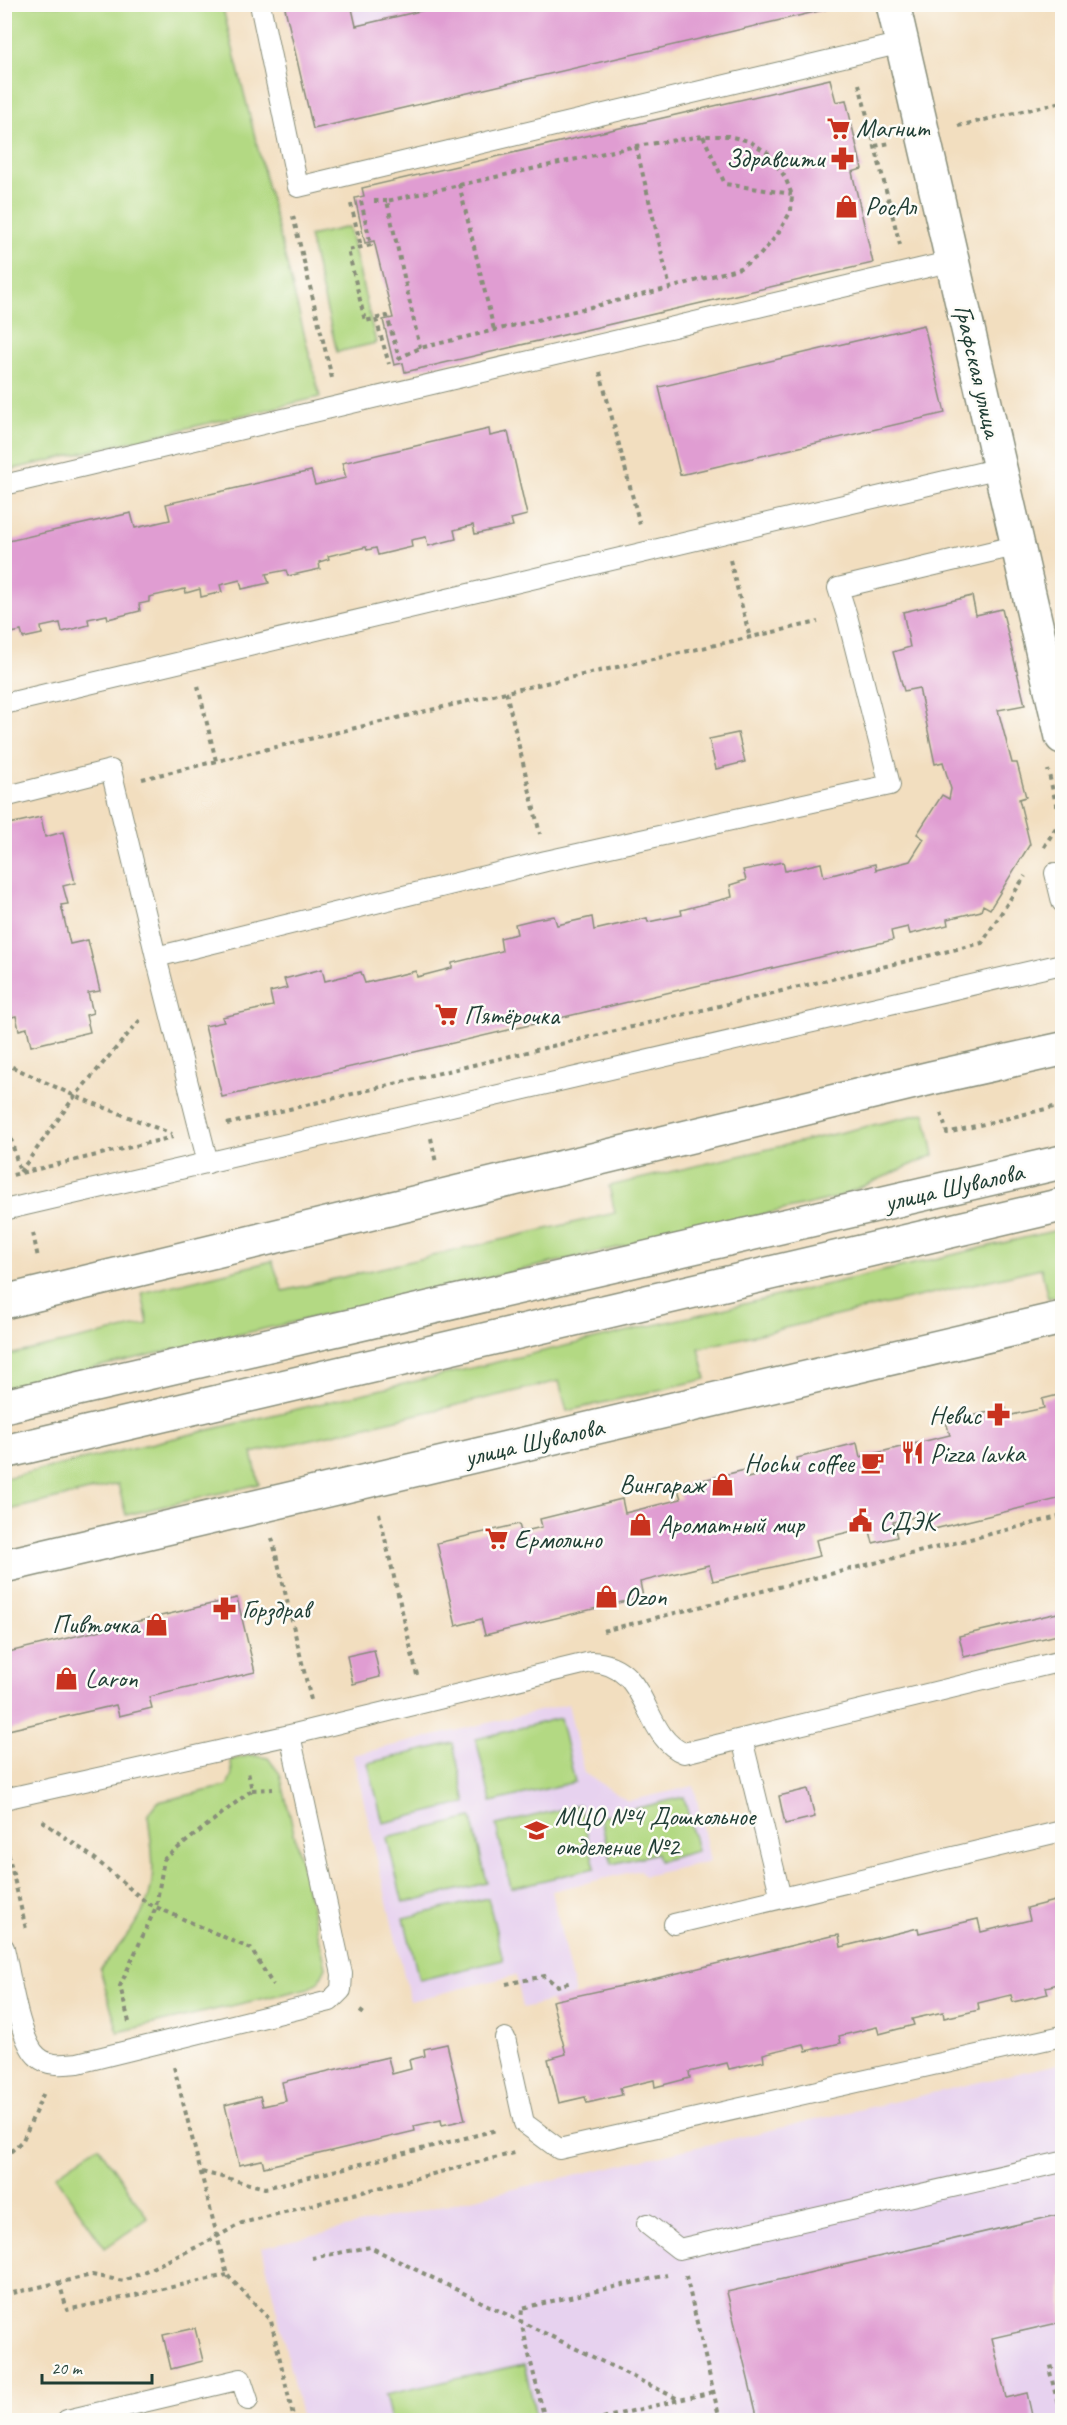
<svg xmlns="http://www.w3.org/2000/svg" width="1067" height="2425" viewBox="0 0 1067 2425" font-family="Caveat,sans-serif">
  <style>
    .built { fill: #e7d2ef }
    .green { fill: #b3d983; stroke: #698b5c; stroke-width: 1.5 }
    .building { fill: #e09dd2 }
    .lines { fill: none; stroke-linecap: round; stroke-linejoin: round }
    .lane-casing { stroke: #888e7a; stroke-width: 22 }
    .street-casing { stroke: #888e7a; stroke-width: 36 }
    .secondary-casing { stroke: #888e7a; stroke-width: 36 }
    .path { stroke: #888e7a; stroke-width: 4; stroke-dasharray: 4.5 4.5; stroke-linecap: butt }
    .lane { stroke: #fff; stroke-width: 20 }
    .street { stroke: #fff; stroke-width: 33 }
    .secondary { stroke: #fff; stroke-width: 33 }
    .labels { text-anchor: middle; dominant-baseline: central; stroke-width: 5; stroke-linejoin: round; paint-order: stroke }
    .poi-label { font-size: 26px; fill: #1f3d34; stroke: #fdfcf7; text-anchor: start }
    .street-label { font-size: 26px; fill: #1f3d34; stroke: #fdfcf7 }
  </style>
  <rect width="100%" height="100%" fill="#fdfcf7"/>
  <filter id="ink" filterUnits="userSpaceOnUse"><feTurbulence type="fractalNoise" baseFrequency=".0167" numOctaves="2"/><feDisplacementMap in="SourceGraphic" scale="12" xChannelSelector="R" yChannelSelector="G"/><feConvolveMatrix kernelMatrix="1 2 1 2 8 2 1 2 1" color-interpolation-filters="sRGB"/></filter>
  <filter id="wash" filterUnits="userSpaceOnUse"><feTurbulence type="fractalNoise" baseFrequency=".008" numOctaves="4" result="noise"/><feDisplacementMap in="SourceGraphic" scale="24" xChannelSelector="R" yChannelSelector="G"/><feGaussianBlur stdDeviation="1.35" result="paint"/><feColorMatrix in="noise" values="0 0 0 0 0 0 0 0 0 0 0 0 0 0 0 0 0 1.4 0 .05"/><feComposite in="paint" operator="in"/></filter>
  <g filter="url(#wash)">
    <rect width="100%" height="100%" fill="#f2debf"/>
    <path class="built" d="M284 4 450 5 292 41Z
      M568 1704 584 1773 628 1801 694 1786 710 1861 644 1876 640 1870 552 1891 575 1995 523 2008 516 1975 410 2001 353 1755Z
      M1062 2063V2420H302L262 2247Z"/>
    <path class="green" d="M4 5H222L320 397 5 471Z
      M349 227 376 343 337 352 309 236Z
      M925 1113 934 1155 836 1198 5 1388 4 1356 148 1324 142 1293 272 1261 283 1291 615 1213 609 1186Z
      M1062 1229V1295L1048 1298 1041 1268 699 1348 706 1379 567 1411 559 1381 252 1453 259 1484 126 1515 118 1484 5 1511V1478Z
      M560 1718 575 1782 491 1802 476 1739Z
      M453 1743 466 1803 383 1823 368 1763Z
      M251 1755 268 1758 280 1774 326 1967 319 1981 309 1988 118 2032 100 1969C117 1949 136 1927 146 1904 158 1877 151 1843 148 1815L158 1802 227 1786 232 1774 231 1760Z
      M684 1797 697 1851 659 1861 657 1853 612 1864 600 1817Z
      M580 1805 595 1868 511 1888 496 1825Z
      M472 1818 487 1883 403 1903 387 1838Z
      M488 1898 503 1960 419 1980 404 1918Z
      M98 2146 148 2218 105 2248 55 2176Z
      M524 2364 537 2420H391L385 2395Z"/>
    <g id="blocks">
      <path class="building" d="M284 4H351L356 26 450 4 845 5 313 129Z
        M830 79 836 102 846 100 862 169 852 172 873 263 405 372 403 363 394 365 383 320 393 318 374 241 365 243 355 198 364 196 362 188Z
        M924 325 945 413 680 475 659 387Z
        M489 429 490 436 508 432 527 515 511 519 513 526 475 534 473 525 454 530 456 539 428 546 426 537 411 540 412 547 378 555 376 548 367 550 366 547 328 556 329 559 319 562 320 569 288 576 286 570 266 574 269 583 242 589 240 580 220 585 222 592 201 597 200 589 186 593 185 589 149 597V602L139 604 140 611 108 619 107 615 88 619 89 625 62 632 60 623 41 627 42 634 23 638 21 631 7 634 4 630V542L131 513 135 528 170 520 166 504 311 471 315 485 346 478 342 463Z
        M972 596 976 615 1002 609 1025 705 998 710 1012 763H1017L1026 797 1019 799 1030 844 990 909 983 905 981 911 947 919 948 925 910 934 908 927 891 931 893 940 222 1097 205 1026 224 1022 222 1017 273 1006 270 992 287 988 284 979 322 969 325 981 361 972 365 983 416 971 417 977 452 968V963L502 951 500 938 517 934 515 924 536 919 554 916 557 925 592 917 594 930 647 918 648 922 682 915 681 910 732 897 730 885 746 880 743 870 783 862 785 871 821 863 824 877 875 864 876 870 910 861 924 839 917 834 942 795 949 799 951 789 943 762 935 764 919 688 904 691 893 652 910 647 903 612Z
        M738 733 745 762 716 769 709 739Z
        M41 817 45 837 63 832 75 883 63 886 68 904 61 905 70 944 88 940 100 991 88 993 93 1013 86 1015 90 1032 31 1046 27 1028 19 1030 16 1016 4 1019V978L7 977 4 966V825Z
        M1062 1394V1498L930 1530 927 1514 893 1522 897 1537 873 1543 869 1527 816 1540 820 1556 713 1581 709 1565 640 1582 643 1597 485 1635 481 1619 456 1626 437 1543 519 1524 521 1532 542 1527 540 1519 622 1499 625 1513 681 1499 677 1486 745 1470 747 1478 799 1466 797 1458 857 1443 860 1457 950 1435 946 1422 1006 1408 1007 1416 1044 1408 1042 1399Z
        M237 1598 255 1672 149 1697 152 1708 119 1716 116 1705 4 1731V1653Z
        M1062 1612V1634L964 1657 959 1636Z
        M374 1650 380 1677 353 1684 347 1656Z
        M808 1789 815 1817 785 1824 779 1796Z
        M1062 1899V1983L1046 1987 1048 1994 1013 2002 1011 1995 978 2003 979 2010 944 2018 943 2012 912 2019 914 2025 879 2034 877 2027 839 2036 841 2043 806 2051 804 2044 763 2054 764 2061 729 2069 727 2063 689 2072 690 2078 655 2087 654 2080 620 2088 622 2095 587 2103 585 2097 559 2103 548 2059 566 2054 552 2001 649 1980 831 1936 839 1935 841 1947 918 1928 919 1933 978 1919 981 1932 1030 1920 1027 1908Z
        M447 2044 465 2120 442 2125 441 2120 414 2126 415 2131 264 2167 262 2160 239 2165 225 2105 260 2096 263 2106 286 2101 282 2082 388 2057 392 2074 411 2069 409 2060 425 2056 424 2049Z
        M1062 2214V2322L992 2338 1006 2398 1027 2393 1033 2420H758L727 2292Z
        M195 2328 203 2361 171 2369 163 2335Z"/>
    </g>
  </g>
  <g filter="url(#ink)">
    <use href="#blocks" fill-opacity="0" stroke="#888e7a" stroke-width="1.5"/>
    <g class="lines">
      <defs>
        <path id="lane" d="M260 4 298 187 902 43
          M4 485 953 261
          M4 704 1000 468
          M4 797 111 770 156 957
          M1055 873 1062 902
          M208 1163 156 957 546 861 890 785 847 616 838 588 1019 545
          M4 1210 1062 964
          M742 1739 781 1898
          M4 1799 290 1735 591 1662C651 1664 641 1736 684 1753L1062 1661
          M674 1924 1062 1831
          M4 1948C10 1973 19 2042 38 2057 49 2067 64 2064 78 2063L330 2001 341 1990 342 1974 290 1735
          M505 2038 524 2123 559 2149 1062 2036
          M647 2224 679 2249 1062 2162
          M67 2420 241 2379 248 2400"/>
        <path id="street" d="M893 4 1062 737
          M4 1302 931 1078 1062 1049
          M4 1566 1062 1318"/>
        <path id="secondary" d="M4 1406 1062 1162
          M4 1452 1062 1205"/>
      </defs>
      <use href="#lane" class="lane-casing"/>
      <use href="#street" class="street-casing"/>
      <use href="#secondary" class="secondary-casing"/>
      <path class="path" d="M859 84 900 245
        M958 126 1062 102
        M703 136 725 184 792 194
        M636 146 670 288
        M875 146 890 143
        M459 184 494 330
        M361 201 371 245 348 250 365 321 387 316 399 358 420 348 670 288 740 268 760 255 777 235 791 211 792 195 785 177 768 153 749 141 728 136H703L636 146 387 201 420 348
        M374 201H387
        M351 204 361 247
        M293 216 332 378
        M376 319 389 364
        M600 372 640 525
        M730 560 750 638
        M198 686 216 761
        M506 692 540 834
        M142 779 506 692 818 622
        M1044 847 1060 821 1048 770
        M4 1063 75 1096 172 1134
        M4 1112 20 1173
        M941 1113 947 1133 1062 1105
        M227 1124 982 943 1025 876
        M431 1138 436 1163
        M20 1172 75 1096 141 1019
        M4 1177 173 1137
        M33 1233 38 1258
        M379 1513 417 1675
        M272 1538 311 1700
        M603 1631 1062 1516
        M252 1790 273 1789
        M42 1821 94 1858 147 1903 251 1949 273 1985
        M4 1836 26 1929
        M506 1984 545 1976 557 1986 572 1982
        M360 2011 367 2016
        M129 2022 120 1986 156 1907 164 1859 252 1790 248 1772
        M174 2067 227 2275 271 2321 294 2420
        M4 2158 23 2140 45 2090
        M202 2172 265 2188 497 2130
        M312 2258 370 2247 680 2400
        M686 2276 720 2420
        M59 2282 67 2310 227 2275
        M4 2295 92 2275 124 2281 203 2244 242 2223 518 2152
        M545 2420 521 2322 522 2308 667 2275
        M594 2420 713 2392
        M1062 2420 1049 2368 1062 2365"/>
      <use href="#lane" class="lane"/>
      <use href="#street" class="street"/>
      <use href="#secondary" class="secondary"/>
    </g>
  </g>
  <defs>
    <symbol id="supermarket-bare" viewBox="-9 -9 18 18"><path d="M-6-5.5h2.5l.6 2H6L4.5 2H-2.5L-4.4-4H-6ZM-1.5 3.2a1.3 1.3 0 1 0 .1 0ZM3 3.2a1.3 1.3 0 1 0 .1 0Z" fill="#c8321e" stroke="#fdfcf7" stroke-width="2.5" paint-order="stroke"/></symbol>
    <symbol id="pharmacy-bare" viewBox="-9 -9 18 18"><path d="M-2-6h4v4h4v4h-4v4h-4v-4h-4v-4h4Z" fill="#c8321e" stroke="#fdfcf7" stroke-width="2.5" paint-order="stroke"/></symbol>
    <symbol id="shop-bare" viewBox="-9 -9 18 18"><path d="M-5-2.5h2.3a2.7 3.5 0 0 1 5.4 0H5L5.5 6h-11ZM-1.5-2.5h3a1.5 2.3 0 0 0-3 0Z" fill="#c8321e" stroke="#fdfcf7" stroke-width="2.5" paint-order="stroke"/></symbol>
    <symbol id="restaurant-bare" viewBox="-9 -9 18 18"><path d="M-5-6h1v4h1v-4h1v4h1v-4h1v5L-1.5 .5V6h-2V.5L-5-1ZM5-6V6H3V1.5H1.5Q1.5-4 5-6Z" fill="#c8321e" stroke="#fdfcf7" stroke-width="2.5" paint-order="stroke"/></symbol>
    <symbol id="cafe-bare" viewBox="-9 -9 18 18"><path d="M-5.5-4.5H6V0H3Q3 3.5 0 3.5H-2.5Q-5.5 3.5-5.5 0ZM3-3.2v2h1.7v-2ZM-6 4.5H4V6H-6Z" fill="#c8321e" stroke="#fdfcf7" stroke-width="2.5" paint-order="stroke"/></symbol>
    <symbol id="civic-bare" viewBox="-9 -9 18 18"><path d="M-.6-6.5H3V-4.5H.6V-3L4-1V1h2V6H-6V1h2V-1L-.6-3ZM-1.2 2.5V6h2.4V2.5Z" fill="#c8321e" stroke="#fdfcf7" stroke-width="2.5" paint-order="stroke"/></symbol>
    <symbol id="school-bare" viewBox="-9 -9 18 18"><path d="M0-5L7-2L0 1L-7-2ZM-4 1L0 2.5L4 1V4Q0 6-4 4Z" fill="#c8321e" stroke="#fdfcf7" stroke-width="2.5" paint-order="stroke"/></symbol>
  </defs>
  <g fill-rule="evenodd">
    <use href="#supermarket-bare" x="822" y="112" width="33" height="33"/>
    <use href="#pharmacy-bare" x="826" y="142" width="33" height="33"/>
    <use href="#shop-bare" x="830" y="190" width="33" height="33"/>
    <use href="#supermarket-bare" x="430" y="998" width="33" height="33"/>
    <use href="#pharmacy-bare" x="982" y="1398" width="33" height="33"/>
    <use href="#restaurant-bare" x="896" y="1436" width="33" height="33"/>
    <use href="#cafe-bare" x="856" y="1446" width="33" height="33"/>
    <use href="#shop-bare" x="706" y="1468" width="33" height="33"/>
    <use href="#civic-bare" x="844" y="1504" width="33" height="33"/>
    <use href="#shop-bare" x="624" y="1508" width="33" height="33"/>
    <use href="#supermarket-bare" x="480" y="1522" width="33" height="33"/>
    <use href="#shop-bare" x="590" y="1580" width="33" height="33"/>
    <use href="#pharmacy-bare" x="208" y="1592" width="33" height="33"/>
    <use href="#shop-bare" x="140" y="1608" width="33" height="33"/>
    <use href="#shop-bare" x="50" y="1662" width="33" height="33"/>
    <use href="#school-bare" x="520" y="1814" width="33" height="33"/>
  </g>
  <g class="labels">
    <g class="poi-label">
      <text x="856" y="128">Магнит</text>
      <text x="824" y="158" text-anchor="end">Здравсити</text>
      <text x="865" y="206">РосАл</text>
      <text x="464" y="1015">Пятёрочка</text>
      <text x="981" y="1415" text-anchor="end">Невис</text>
      <text x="930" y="1453">Pizza lavka</text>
      <text x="854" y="1463" text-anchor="end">Hochu coffee</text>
      <text x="705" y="1484" text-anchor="end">Вингараж</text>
      <text x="879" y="1521">СДЭК</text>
      <text x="658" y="1524">Ароматный мир</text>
      <text x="514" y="1539">Ермолино</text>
      <text x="624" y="1596">Ozon</text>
      <text x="242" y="1609">Горздрав</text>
      <text x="139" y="1624" text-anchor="end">Пивточка</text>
      <text x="85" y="1678">Laron</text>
      <text x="555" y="1816">МЦО №4 Дошкольное<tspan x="555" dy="30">отделение №2</tspan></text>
    </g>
    <g class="street-label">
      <text transform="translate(978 371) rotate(77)">Графская улица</text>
      <text transform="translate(954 1187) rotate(-13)">улица Шувалова</text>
      <text transform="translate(534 1442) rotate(-13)">улица Шувалова</text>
    </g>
  </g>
  <rect width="1067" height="2425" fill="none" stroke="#fdfcf7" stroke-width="24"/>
  <path d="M42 2374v9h110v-9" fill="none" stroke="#1f3d34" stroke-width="3"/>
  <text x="51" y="2374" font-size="18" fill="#1f3d34" stroke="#fdfcf7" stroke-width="4.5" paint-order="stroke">20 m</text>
</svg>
